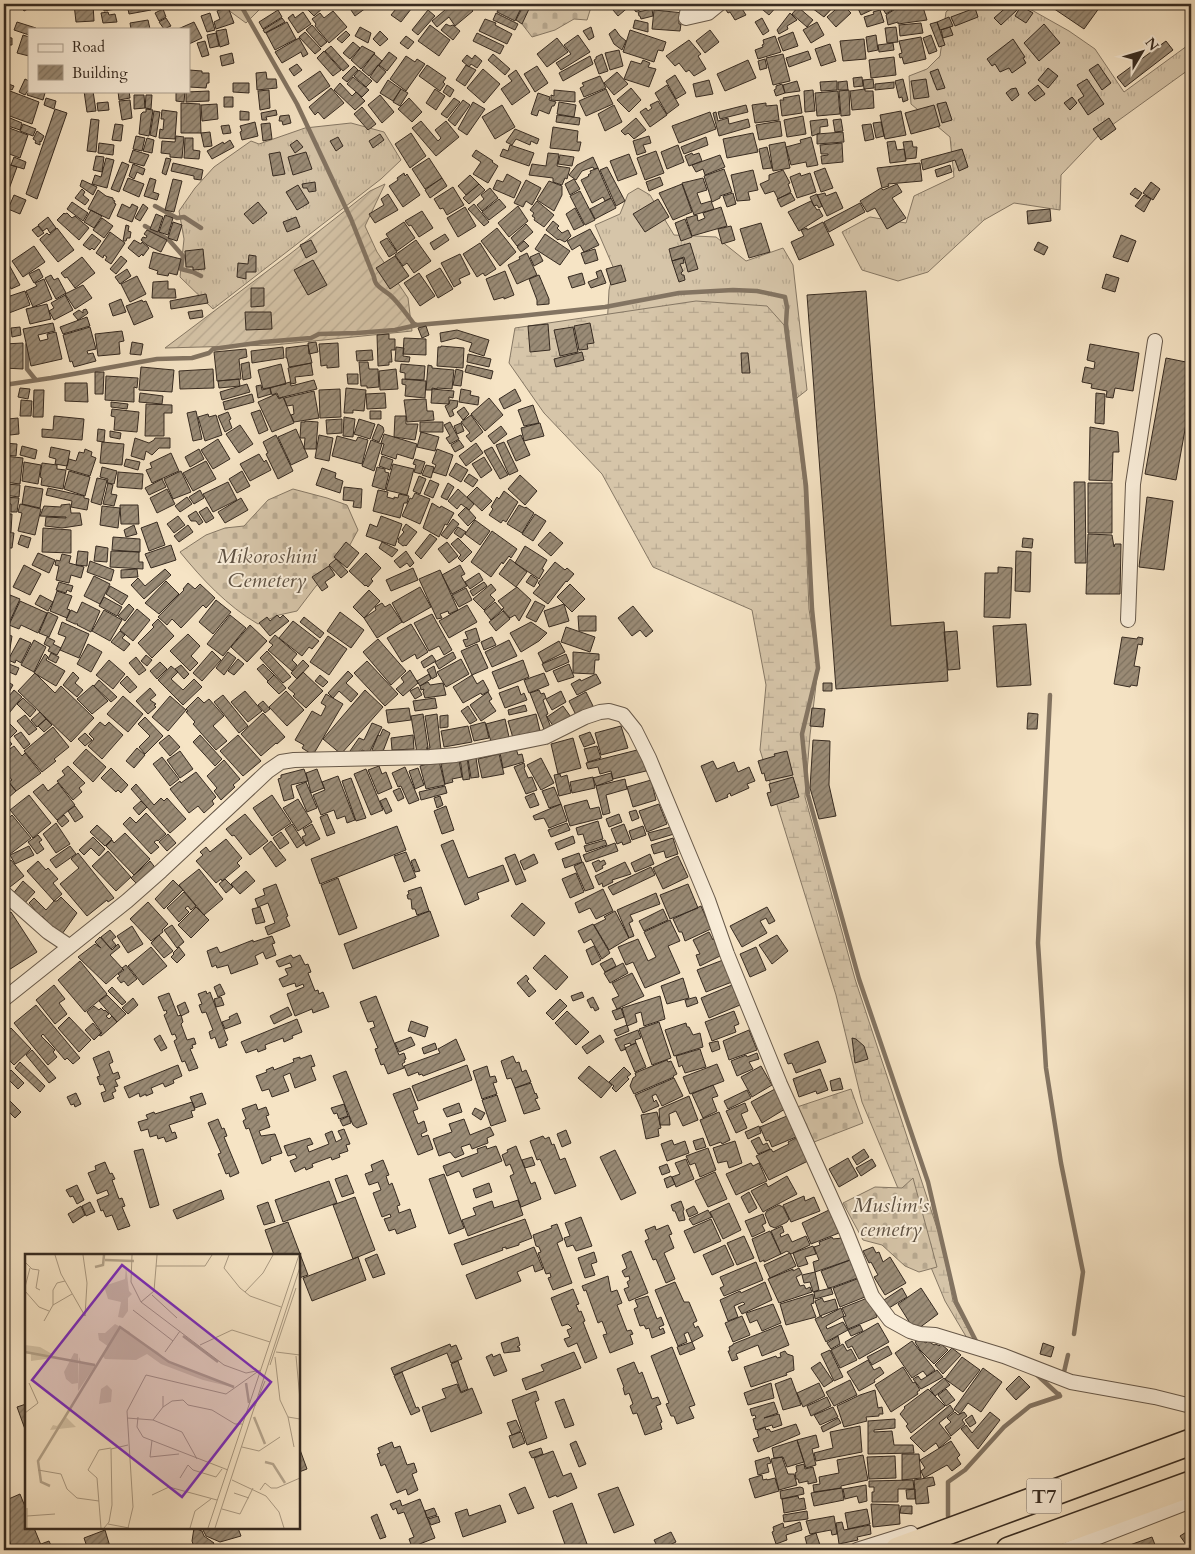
<svg xmlns="http://www.w3.org/2000/svg" width="1195" height="1554" viewBox="0 0 1195 1554" font-family="Cardo,serif">
  <style>
    .grass { fill: url(#grass-tufts); stroke: #867865 }
    .wetland { fill: url(#wetland-marsh); stroke: #867865 }
    .cemetery { fill: url(#cemetery-stones); stroke: #867865 }
    .garden { fill: url(#garden-furrows); stroke: #867865 }
    .lines { fill: none; stroke-linecap: round; stroke-linejoin: round }
    .stream { stroke: #837462; stroke-width: 4.5 }
    .building { fill: url(#building-hatch); stroke: #372b21 }
    .street-casing { stroke: #67594a; stroke-width: 16 }
    .highway-casing { stroke: #372b21; stroke-width: 28 }
    .street { stroke: #f9edd9; stroke-width: 14 }
    .highway { stroke: #f6e4c5; stroke-width: 25 }
    .labels { text-anchor: middle; dominant-baseline: central; stroke-width: 4; stroke-linejoin: round; paint-order: stroke }
    .shield { fill: #f9edd9; stroke: #716558; stroke-width: 1 }
    .shield-label { font-size: 20px; font-weight: bold; fill: #372b21 }
    .park-label { font-size: 21px; font-style: italic; fill: #5f5243; stroke: #f9edd9 }
    .inset-river { fill: none; stroke: #b5a58d; stroke-width: 2.5 }
    .inset-road { fill: none; stroke: #aa9a83; stroke-width: 1 }
    .view { fill: #7b2cbf; fill-opacity: 0.15; stroke: #7b2cbf; stroke-width: 2.5 }
    .inset-edge { fill: none; stroke: #372b21; stroke-width: 2.5 }
  </style>
  <defs>
    <pattern id="grass-tufts" width="24" height="20" patternUnits="userSpaceOnUse" patternTransform="scale(1.25)"><rect width="24" height="20" fill="#d6c5a9"/><path d="M3 7l-1-3M5 7V3M7 7l1-3M15 17l-1-3M17 17v-4M19 17l1-3" fill="none" stroke="#b8a991"/></pattern>
    <pattern id="wetland-marsh" width="20" height="14" patternUnits="userSpaceOnUse" patternTransform="scale(1.25)"><rect width="20" height="14" fill="#d6c5a9"/><path d="M1 5h8M5 5V1M11 12h8M15 12V8" fill="none" stroke="#b8a991"/></pattern>
    <pattern id="cemetery-stones" width="16" height="16" patternUnits="userSpaceOnUse" patternTransform="scale(1.25)"><rect width="16" height="16" fill="#d6c5a9"/><path d="M2 7V4a2 2 0 0 1 4 0v3zM10 15v-3a2 2 0 0 1 4 0v3z" fill="#b8a991"/></pattern>
    <pattern id="garden-furrows" width="10" height="10" patternUnits="userSpaceOnUse" patternTransform="scale(1.25)"><rect width="10" height="10" fill="#d6c5a9"/><path d="M-1 1l2-2M0 10L10 0M9 11l2-2" fill="none" stroke="#b8a991"/></pattern>
    <pattern id="building-hatch" width="6" height="6" patternUnits="userSpaceOnUse" patternTransform="scale(1.25)"><rect width="6" height="6" fill="#9a8b76"/><path d="M-1 1l2-2M0 6l6-6M5 7l2-2" fill="none" stroke="#7e7260"/></pattern>
  </defs>
  <rect width="100%" height="100%" fill="#f6e4c5"/>
  <filter id="stains"><feTurbulence type="fractalNoise" baseFrequency=".004" numOctaves="4"/><feColorMatrix values="0 0 0 0 .2 0 0 0 0 .09 0 0 0 0 .02 0 0 0 .5 -.17"/></filter>
  <radialGradient id="worn" r=".72"><stop offset=".6" stop-color="#630" stop-opacity="0"/><stop offset="1" stop-color="#630" stop-opacity=".3"/></radialGradient>
  <path class="grass" d="M220 4H265L246 23Z
    M955 4H1021L1069 31 1095 49 1124 92 1191 43V68L1101 133 1061 175 1060 210 1014 203 984 220 928 272 898 281 862 270 842 232 870 217 906 223 914 196 954 177 950 137 911 104 909 76 927 69 940 56 946 12Z
    M351 123 384 132 401 160 381 179 213 309 180 277 184 239 179 211 195 188 214 167 251 141 259 144 305 128Z
    M638 188 650 195 674 235 716 237 746 261 783 248 793 265 807 390 710 466 607 328 609 290 614 269 595 225 620 214 628 194Z"/>
  <path class="wetland" d="M696 301 767 306 784 325 804 485 809 609 818 668 810 735 805 797 855 979 942 1243 953 1301 980 1351 974 1350 945 1301 862 1102 836 995 760 750 766 685 752 610 653 567 602 474 544 413 509 363 515 328Z"/>
  <path class="cemetery" d="M527 4H592L587 20 574 19 555 30 532 37 519 20Z
    M293 489 327 498 347 505 358 530 339 565 316 586 297 611 279 615 258 624C227 606 202 579 180 552L206 535 225 528 244 526 268 500Z
    M851 1089 863 1123 814 1142 797 1107Z
    M913 1178 937 1267 919 1272 905 1266 882 1245 863 1240 843 1203 875 1187 902 1188Z"/>
  <path class="garden" d="M385 184 365 226 377 252 408 298 412 331 274 345 165 348 290 254 370 191Z"/>
  <g class="lines">
    <path class="stream" d="M240 4 297 104 351 219 374 277C375 287 383 289 390 295 399 303 407 315 414 324L417 325
      M155 206 177 218 184 217 201 228
      M145 226 169 240 183 256 181 269 193 272 201 276
      M27 345V369L35 379
      M4 385 51 378 157 359 192 358 209 353 213 349 263 342 311 338 319 334 357 333 395 330 417 325 520 316 605 307 679 293 733 290 757 291 785 297 787 307 786 324 806 486 812 609 818 668 802 734 808 795 859 979 928 1182 956 1302 978 1345
      M1050 695 1038 943 1046 1068 1061 1163 1083 1272 1074 1334
      M1064 1372 1068 1355
      M1036 1374 1060 1396
      M948 1516V1482L965 1470 1004 1427 1030 1406 1060 1396 1059 1394"/>
  </g>
  <path class="building" d="M22 4H37L24 11 20 5Z
    M74 4H93L94 21 76 22Z
    M103 4H121L122 8 104 11Z
    M127 4H149L151 10 129 14Z
    M315 4H322L324 7 314 16 308 10Z
    M354 4H369L370 5 355 16 349 7Z
    M400 4H415L401 22 391 15Z
    M452 4H467L473 11 455 26 449 17 437 27 432 21Z
    M501 4 507 7 508 4 520 10 515 21 497 12Z
    M608 4H629L631 5 618 16Z
    M632 4H650L636 12 631 5Z
    M722 4H739L746 15 735 20 730 12 728 13Z
    M758 4H779L769 15 757 5Z
    M816 4H836L824 17 812 8Z
    M842 4 851 13 836 27 827 17Z
    M856 4H877L878 7 861 15Z
    M884 4H902L886 14 881 6Z
    M903 4H922L927 20 898 24V22L888 25 886 15Z
    M1010 4 1017 10 1001 25 994 18Z
    M1047 4H1102L1084 29Z
    M523 6 529 9 522 24 516 20Z
    M1021 6 1033 13 1026 23 1015 16Z
    M228 7 234 23 216 29 214 22 220 19 217 11Z
    M798 7 813 20 807 27 792 14Z
    M975 8 978 17 955 26 951 17Z
    M163 9 166 17 159 21 155 13Z
    M652 9 653 16 641 19 640 16H639L638 12Z
    M278 10 282 17 263 29 259 22Z
    M428 10 435 16 418 35 412 30Z
    M654 10 684 13V21L679 20V24H681L680 31 652 29Z
    M880 10 884 22 867 27 864 17 874 14 873 12Z
    M333 11 347 27 329 43 315 26 316 24 312 19 320 13 324 18Z
    M108 12 109 15 115 14 117 22 103 23 101 13Z
    M303 12 311 24 298 33 288 18 293 14 295 18Z
    M210 13 215 30 207 32 201 16Z
    M496 13 518 24 515 30 493 20Z
    M790 13 797 20 787 26 788 29 779 34 777 30Z
    M949 17 953 26 940 30 937 22Z
    M166 18 171 26 164 29 159 22Z
    M282 18 285 22 265 33 263 30Z
    M762 18 769 31 763 35 755 22Z
    M485 19 496 23 495 25 512 34 507 44 479 31Z
    M148 20 150 29H131L130 23Z
    M635 20 648 23V32L633 28Z
    M17 22 36 28V29H29V35L14 30Z
    M194 22 202 38 189 44V29H178Z
    M287 22 296 39 275 50 266 33Z
    M817 22 824 35 811 43 803 30Z
    M937 22 945 45 939 47 930 24Z
    M921 23 923 33 900 36 899 25Z
    M446 24 450 26 453 25 460 31 453 40 441 30Z
    M1044 24 1060 43 1039 61 1024 43Z
    M312 25 327 42 321 47 306 30Z
    M430 25 450 40 439 56 418 41Z
    M360 27 371 33 368 43 355 36Z
    M591 27 594 37 589 40 583 31Z
    M896 27 898 42 887 43 885 28Z
    M950 27 953 35 943 38 941 30Z
    M226 29 229 44 220 47 216 31Z
    M615 29 620 36 626 41 622 50 614 44 609 34Z
    M630 30 666 42 663 51 658 50 654 62 623 52Z
    M710 30 719 42 705 53 696 41Z
    M346 31 350 35 342 43 337 39Z
    M380 31 388 39 380 46 373 39Z
    M305 32 321 49 315 54 299 37Z
    M793 32 798 46 783 51 778 38Z
    M216 33 219 46 210 48 207 35Z
    M477 33 504 46 500 54 473 41Z
    M23 35 29 37V56L17 53Z
    M578 35 590 52 561 70 556 63 571 54 564 45Z
    M876 35 878 50 868 52 866 37Z
    M931 35 937 51 929 54 923 38Z
    M406 36 414 42 408 49 400 43Z
    M775 36 781 52 758 59 755 50 763 47 762 45 764 44 763 40Z
    M4 37 12 38V45H4Z
    M921 37 926 59 904 64 902 57 900 58 899 54 902 53 899 41Z
    M299 38 308 54 303 57 301 52 282 63 275 52Z
    M557 38 568 52 547 67 537 54Z
    M864 39 866 59 843 61 840 41Z
    M1013 39 1025 57 1023 58 1026 63 1012 73 1009 68 1000 72 995 64 992 66 987 59Z
    M689 40 701 54 698 56 706 69 694 76 689 70 686 72 679 63 675 66 666 56Z
    M205 41 209 55 202 57 197 43Z
    M1166 41 1173 50 1125 87 1117 77Z
    M353 42 360 48 350 59 343 53Z
    M893 43 894 50 879 52 878 45Z
    M830 44 836 61 821 66 815 49Z
    M331 46 349 66 343 71 325 51Z
    M362 46 375 53 361 69 351 60Z
    M619 50 623 66 610 70 605 53Z
    M324 51 341 70 333 76 317 58Z
    M808 51 811 59 789 67 786 58Z
    M389 52 397 58 387 71 379 65Z
    M232 53 234 63 222 66 220 56Z
    M374 54 382 61 369 76 362 70Z
    M493 54 510 69 505 75 488 60Z
    M602 54 608 71 599 74 594 60 596 59V57Z
    M783 54 790 81 773 85 766 58Z
    M467 55 472 59 475 55 482 61 477 68 471 64 469 67 462 61Z
    M406 56 415 62 417 59 425 64 406 91 390 79Z
    M590 56 593 64 563 81 559 73Z
    M894 57 896 75 871 78 869 60Z
    M765 59 767 68 760 70 758 61Z
    M643 60 650 63 648 67 656 69 649 87 624 79 631 61 641 64Z
    M748 60 756 78 725 91 717 74Z
    M297 64 302 70 294 76 289 69Z
    M1098 64 1111 83 1102 90 1089 70Z
    M378 65 386 72 377 83 370 77Z
    M427 65 446 78 443 82 445 84 440 91 419 76Z
    M466 65 476 70 465 86 456 80Z
    M354 66 358 70 347 82 342 78Z
    M537 66 548 83 535 92 524 74Z
    M1048 68 1058 76 1048 88 1038 80Z
    M483 69 500 84 484 103 467 88Z
    M938 69 945 88 937 90 930 72Z
    M189 70 202 71V73H209V83H207L206 88 189 87Z
    M359 70 372 81 366 87 354 76Z
    M516 70 530 92 512 105 501 89 512 81 508 76Z
    M320 71 330 86 309 101 298 86Z
    M266 72 267 79H276L277 88 257 90 256 73Z
    M617 72 628 84 614 95 604 83Z
    M4 73 9 76 6 83 14 86 12 90 6 87V89L4 88Z
    M675 75 686 93 676 99 666 81Z
    M600 76 606 88 584 97 580 88 584 86 582 83Z
    M353 77 369 90 362 97 347 84Z
    M862 77 863 86 854 87 853 78Z
    M25 79 29 81V89L25 95 19 92Z
    M873 79 874 88 864 89 863 80Z
    M903 79 908 100 903 102 902 97 899 98 895 81Z
    M926 79 929 97 914 99 911 81Z
    M1087 79 1104 104 1088 115 1078 100 1084 96 1077 85Z
    M388 80 401 89 393 101 380 93Z
    M709 80 713 94 696 97 693 84Z
    M797 81 800 91 785 93 783 85Z
    M837 81V90L821 91 820 82Z
    M847 81 848 90H838V82Z
    M894 82V88L875 90V84Z
    M233 83H249V93L233 92Z
    M340 83 352 96 356 92 365 101 355 110 334 90Z
    M782 84 785 93 776 96 774 90 776 89V86Z
    M447 85 454 90 450 97 443 92Z
    M667 85 679 105 667 114 655 93Z
    M1038 85 1045 94 1035 101 1028 93Z
    M331 88 344 103 324 119 318 112 315 115 309 107Z
    M631 88 641 100 629 112 617 100Z
    M1016 88 1019 95 1012 101 1006 93 1011 89Z
    M401 89 408 93 400 106 393 102Z
    M435 89 445 96 436 110 426 103Z
    M606 89 613 104 586 116 579 101Z
    M865 89V91H873L874 108 852 110 850 91Z
    M269 90 270 108 260 110 258 91Z
    M554 90 575 92V102L551 100V95L554 96Z
    M813 90 815 111 805 112 804 91Z
    M849 90 850 115 841 116 839 91Z
    M10 91 39 102 32 124 4 114V108Z
    M29 91 45 93 43 100 27 95Z
    M84 91H93L96 111 87 112Z
    M118 91H129L130 98 119 100Z
    M176 91H185L184 102 176 101Z
    M209 91V101L186 102V92Z
    M838 91 840 114 817 116 815 93Z
    M538 93 550 97 549 100 556 102 554 106H552L549 114 539 110 537 116 531 114Z
    M134 95H144L145 108 134 109Z
    M146 95H152L151 109 145 108Z
    M380 95 394 112 382 123 368 105Z
    M799 95 802 113 782 116 780 100H784L783 98Z
    M224 97H233V107H224Z
    M1072 97 1077 103 1070 110 1064 103Z
    M46 98 56 101 54 109 44 105Z
    M409 98 422 112 412 122 398 109Z
    M454 98 460 102 447 118 441 114Z
    M130 100 132 118 122 120 119 101Z
    M463 100 470 105 455 126 448 120Z
    M658 101 667 115 650 127 640 112 646 108 648 111 652 108 650 105Z
    M108 102 109 110 98 111 97 103Z
    M473 102 485 109 467 135 458 129Z
    M559 102 576 105 574 117 557 114Z
    M946 102 952 120 942 123 937 104Z
    M181 103 200 104 201 133H181Z
    M766 103V106L777 105 779 120 755 123 752 105Z
    M217 104 218 119 202 121 201 105Z
    M502 105 515 127 495 139 482 117Z
    M614 105 622 122 605 131 598 114Z
    M746 105 748 112 720 119 718 112Z
    M934 105 940 126 911 134 905 113Z
    M362 107 376 124 368 130 354 114Z
    M55 109 67 113 37 199 26 194Z
    M146 109 153 110 149 136 139 134 141 114 143 112H146Z
    M162 110 177 112 175 139 159 138 160 129 163 130 164 119H161Z
    M276 110 277 115 266 117 267 120H262L261 113Z
    M154 111 160 112 156 137 150 135Z
    M240 111 249 112V120H240Z
    M901 111 906 135 885 139 880 115Z
    M710 112 716 129 679 143 672 126Z
    M716 112 718 121 728 118 729 124 748 119 750 127 719 136 713 113Z
    M289 115 291 123 283 125 282 121H279L280 116Z
    M557 115 580 118 579 125 556 122Z
    M803 116 806 134 787 137 784 120Z
    M10 118 22 123 20 130 8 126Z
    M636 118 646 130 634 139 628 133 625 135 621 131Z
    M1109 118 1116 129 1101 140 1093 129Z
    M91 119 99 120 96 152 87 151Z
    M827 119 828 126 820 127V133L812 136 810 121Z
    M841 119 843 131 835 132 833 120Z
    M421 121 438 141 441 138 435 130 446 121 459 137 436 156 412 128Z
    M780 121 782 136 759 140 756 125Z
    M255 122 258 136 242 140 240 132 242 131 240 126Z
    M881 122 884 136 876 138 873 123Z
    M270 123 272 139 263 141 261 124Z
    M23 124 36 129 33 136 20 131Z
    M115 124 123 125 121 141 112 140Z
    M871 124 874 139 865 141 862 125Z
    M229 125 231 133 223 134 221 126Z
    M4 126 28 135 20 158 4 152Z
    M553 127 578 131 577 142H581L579 151 550 148Z
    M515 129 539 139 537 144 531 141 530 145 516 139 512 145 506 142Z
    M37 131 44 136 41 142 40 141V145L35 143 36 141 33 139Z
    M210 132 212 146 204 147 201 133Z
    M843 132 844 142 817 144V134Z
    M411 133 426 156 410 168 395 144Z
    M753 133 758 152 727 158 723 139Z
    M380 134 384 140 373 148 369 141Z
    M136 136 145 138 142 151 133 149Z
    M176 136 184 137 182 158 170 157V154L161 153 162 141 175 142Z
    M649 136 651 143 643 145 646 152 637 155 633 141Z
    M338 137 343 146 336 151 330 141Z
    M706 137 708 145 684 154 681 147Z
    M811 137 818 165 807 167 806 162 791 165 786 147 801 143 800 140Z
    M147 138 154 140 152 153 143 151Z
    M185 138H193V150L200 151 199 159 184 158Z
    M230 140 234 147 212 159 207 151 223 142 224 144Z
    M297 140 303 147 295 153 290 145Z
    M895 141 897 150 904 149 906 161 890 163 887 142Z
    M912 141 913 147H917L916 158 906 159 903 142Z
    M785 142 790 168 773 171 769 145Z
    M99 143 114 145 113 155 98 153Z
    M842 143 843 162 822 164 821 156 828 155V154H821L820 145Z
    M510 145 534 153 529 166 500 156 503 149 508 151Z
    M678 145 684 162 667 169 661 152Z
    M767 147 772 168 763 169 759 149Z
    M962 149 968 167 959 171 955 160 923 170 921 160Z
    M133 150 149 155 144 166 129 162Z
    M476 150 493 161 492 162 498 166 488 183 473 174 481 162 472 156Z
    M656 151 664 173 645 180 637 158Z
    M280 152 285 174 273 176 269 154Z
    M306 152 312 169 293 175 288 157Z
    M548 153 559 154 557 166 570 168 567 179 565 178 562 185 553 182V178L529 175 532 164 546 166Z
    M692 153 693 155 699 153 702 161 689 166 685 156Z
    M629 154 637 174 618 181 610 161Z
    M560 155 574 157 572 166 558 164Z
    M720 155 725 167 705 175 703 169 696 172 692 165Z
    M96 156 104 157 102 172 93 170Z
    M14 157 26 162 24 169 11 165Z
    M593 157 598 168 594 169 593 167 582 171 576 180 569 175 577 165Z
    M106 158 114 160 107 188 92 184 95 175 101 177Z
    M166 158 171 159 166 175 162 173Z
    M429 158 442 178 425 189 412 169Z
    M122 162 129 165 119 192 111 189Z
    M4 163 17 167 9 189 4 187Z
    M173 163 203 170 201 180 194 179V176L171 171Z
    M920 163 922 181 888 184 889 186 882 188 877 168Z
    M133 164 145 169 143 175 137 172 134 179 129 176Z
    M950 165 952 172 937 177 935 170Z
    M607 167 625 201 616 206 600 170Z
    M598 168 611 198 605 201 603 197 592 203 581 180 589 176 588 175 591 173 590 171Z
    M825 168 833 188 821 192 814 172Z
    M724 169 732 192 720 196V198L712 202 704 176Z
    M753 170 758 190 748 192 750 200 737 201 731 175Z
    M783 170 790 183 788 184 791 192 778 199 774 191 765 194 760 184 769 180V175Z
    M404 173 405 176 407 174 420 195 403 207 389 186 398 180 397 178Z
    M800 173 801 176 810 173 816 192 797 198 790 177Z
    M507 174 521 182 514 198 493 189 497 180 503 182Z
    M470 175 479 184 466 195 458 186Z
    M660 177 663 185 649 191 646 182Z
    M128 178 144 184 139 197 123 190Z
    M150 178 156 180 153 192 159 194 157 200 144 196Z
    M442 178 447 186 430 198 425 190Z
    M703 178 707 190 697 193 701 204 711 201 714 209 694 215 682 183Z
    M173 179 182 181 174 212 165 210Z
    M574 179 580 189 570 195 565 184Z
    M82 180 97 187 93 195 80 186Z
    M526 180 541 188 532 205 526 201 523 207 514 203Z
    M549 181 562 186V195L554 211 537 200Z
    M315 182 316 191 309 192 307 188H303L302 184Z
    M1151 182 1160 189 1153 200 1143 193Z
    M479 184 485 190 469 204 463 198Z
    M682 184 692 212 673 220 659 193Z
    M897 184 902 192 892 198 906 218 887 229 875 208 867 212 860 201 881 188 883 190Z
    M298 185 309 203 297 210 286 192Z
    M453 187 464 205 447 215 443 208 440 209 434 199Z
    M490 188 498 198 482 211 477 205 484 199 481 195Z
    M1135 188 1142 193 1138 199 1130 194Z
    M82 189 85 192 83 195 89 200 85 205 75 198Z
    M98 190 106 196 113 198V200L115 201 114 203 116 204 109 219 88 209Z
    M580 191 595 220 585 225 570 196Z
    M836 192 843 208 827 216 817 195 825 193 826 196Z
    M733 193 736 204 727 207 723 196Z
    M791 193 795 200 781 207 777 199Z
    M388 194 398 210 375 223 369 214 384 205 381 199Z
    M817 194 822 206 819 208 817 205 814 206 810 197Z
    M14 195 26 200 20 214 8 209Z
    M1144 195 1151 199 1144 212 1135 206Z
    M611 198 616 208 595 219 590 209Z
    M499 199 506 207 489 220 482 212Z
    M658 199 669 217 645 232 633 214Z
    M537 201 554 215 544 227 534 220 535 218 532 216 534 213 530 210Z
    M811 201 817 210 819 209 823 216 799 231 788 212Z
    M72 202 88 213 83 221 67 209Z
    M258 202 267 213 253 224 244 214Z
    M860 203 865 212 829 232 824 222Z
    M122 204 130 208 132 204 138 207 132 222 117 216Z
    M143 204 148 208 140 221 135 218Z
    M474 204 489 222 484 226 468 209Z
    M518 206 528 221 509 237 498 223Z
    M465 207 476 226 458 237 447 218Z
    M721 207 727 226 692 236 686 218 697 215 698 221 705 218 703 213Z
    M575 208 584 225 574 230 566 214Z
    M1050 209 1051 221 1028 224 1027 211Z
    M91 210 102 216 94 228 84 222Z
    M422 211 433 228 419 237 411 225 409 226 405 221Z
    M64 213 65 214 67 213 72 218 75 216 89 228 79 240 57 220Z
    M156 214 163 217 158 232 150 229Z
    M165 215 173 218 168 235 159 232Z
    M48 217 56 228 50 233 47 228 43 231 38 225Z
    M296 217 300 227 287 232 283 222Z
    M102 218 113 226 104 238 93 230Z
    M685 219 692 237 681 241 675 223Z
    M553 221 559 226 557 228 562 233 568 230 571 236 565 242 559 239 558 240 546 230Z
    M173 222 182 225 177 241 168 238Z
    M404 222 415 238 397 251 386 234Z
    M823 222 834 245 799 260 791 242 804 236 801 230 807 228V230Z
    M761 223 770 252 749 258 740 229Z
    M526 224 533 232 517 246 511 238Z
    M126 225 129 226 128 231 131 232 130 238H127L126 241H123Z
    M38 226 44 233 38 237 32 230Z
    M731 226 735 240 722 244 718 229Z
    M57 228 74 250 58 262 40 240V239L47 233 49 235Z
    M497 228 516 252 500 266 481 241Z
    M590 229 599 245 584 252 580 245 572 250 567 241Z
    M147 230 167 240 161 252 147 245 141 240 143 237 146 238 147 236 144 234Z
    M110 232 125 243 111 264 105 260 107 257 104 255 103 258 96 253Z
    M92 234 101 241 94 250 92 248 90 250 83 245Z
    M445 234 449 240 434 250 430 243Z
    M545 234 570 251 560 265 535 249Z
    M1121 235 1136 241 1128 262 1113 257Z
    M387 238 397 252 389 257 380 242Z
    M134 240 141 244 142 242 149 248 143 256 142 254 139 257 128 248Z
    M311 240 317 252 306 258 300 245Z
    M416 240 431 261 414 273 407 263 403 266 395 255Z
    M524 241 529 246 521 252 517 247Z
    M1038 242 1048 247 1044 255 1034 250Z
    M480 243 496 269 485 276 483 273 477 277 463 254Z
    M690 243 698 269 688 272 684 257 672 261 669 249Z
    M34 246 45 262 23 277 12 261Z
    M203 249 205 269 193 270V267H186L185 251Z
    M595 249 598 260 585 264 581 253Z
    M153 252 181 259 177 275 169 273 168 276 157 274 158 271 149 268Z
    M527 253 537 275 517 284 508 265 520 259 519 257Z
    M539 253 543 261 534 266 530 257Z
    M460 254 470 274 459 279 461 283 454 287 441 263Z
    M249 255 256 256V272H246V279L237 277 238 263 248 264Z
    M121 256 127 261 116 274 110 269Z
    M395 256 409 276 390 289 376 268Z
    M82 257 95 273 75 288 67 277 65 278 61 273Z
    M683 258 684 263 680 264 683 271 681 273 682 275H684L685 280 679 282 672 261Z
    M313 260 327 285 308 295 294 270Z
    M7 261 20 285 11 289 4 274V262Z
    M621 265 626 281 611 285 606 269Z
    M440 268 453 289 438 298 426 276Z
    M39 269 43 277 34 283 29 274Z
    M127 269 131 276 120 284 115 277Z
    M601 270 606 283 591 288 588 282 598 278 596 272Z
    M505 271 514 295 504 299V297L494 300 486 279Z
    M419 273 435 296 420 306 404 283Z
    M582 273 585 284 572 288 568 277Z
    M1106 274 1119 278 1115 292 1102 288Z
    M51 275 54 280 58 278 66 293 56 299 45 278Z
    M539 275 549 299V304L537 305V300L529 279Z
    M137 276 146 294 130 302 121 284Z
    M44 279 52 299 33 307 26 291 37 286 35 283Z
    M168 281V289H175L176 298H152L153 282Z
    M83 285 92 298 75 309 65 294Z
    M251 288H264V306L251 307Z
    M25 291 30 305 9 313 4 298Z
    M866 291 891 626 944 622 948 681 836 689 807 295Z
    M206 294 208 303 171 309 170 301Z
    M65 295 73 310 54 320 49 311 54 308 51 303Z
    M121 299 126 312 113 316 109 304Z
    M142 300 143 302 146 301 153 317 134 325 126 306Z
    M47 304 51 319 30 324 26 309Z
    M86 309 88 313 87 314 78 320 73 314 79 310 83 313V310Z
    M202 310 203 317 190 319 188 312Z
    M245 312H271L272 329 246 330Z
    M87 317 90 326 63 334 60 327Z
    M53 323 55 331 38 335 40 341 48 339 47 334 56 332 62 359 31 366 23 329Z
    M590 323 594 343 587 344 588 349 579 350 574 326Z
    M548 324 550 350 530 352 528 326Z
    M426 326 429 335 422 338 418 328Z
    M20 327 21 335 12 337 11 328Z
    M90 327 96 349 87 351 88 354 93 353 96 361 74 367 72 361 70 362 63 335Z
    M573 327 578 352 560 356 554 330Z
    M457 330 489 340 484 356 469 351 472 343 456 338 441 342 440 333Z
    M122 331 124 341 119 342 120 354 98 356 95 334Z
    M389 334V339H395V350H391L392 362H389V365L378 366 377 335Z
    M404 338 426 339V355L403 354Z
    M132 342 143 344 141 355 130 354Z
    M316 342 318 352 309 354 308 343Z
    M23 343V369L4 368V344Z
    M338 343 339 367 327 368V365L321 366 319 344Z
    M1090 344 1139 353 1133 391 1115 388 1113 398 1106 397 1107 391 1091 388 1092 384 1082 382 1085 367 1094 369 1095 362 1087 360Z
    M308 345 312 363 289 367 287 358H286V348Z
    M441 346 464 348 463 368 437 366 438 347H441Z
    M283 347 284 358 252 363 251 351Z
    M396 347 404 348 403 356 410 357 409 362 395 361Z
    M246 349 247 357 239 359 241 379 217 381 214 352Z
    M372 350 373 360 357 361 356 351Z
    M582 352 584 360 556 367 554 359Z
    M741 353H748L750 373H742Z
    M468 354 491 359 489 367 467 362Z
    M1166 358 1191 363V396L1176 480 1145 474Z
    M249 362 251 378 243 380 241 364Z
    M359 362H368L369 369H378L379 387 367 388V386H361Z
    M311 363 313 375 295 377 296 383 291 384 288 368Z
    M281 364 286 384 263 389 258 370Z
    M401 364 425 366 424 380 405 379V373L400 372Z
    M428 365 432 366V368L454 370 452 389 437 388V389L432 388V390H426Z
    M467 365 493 371 491 379 465 372Z
    M141 367 174 370 172 392 139 390Z
    M213 369 214 388 180 389 179 371Z
    M396 369 398 389 380 390 379 371Z
    M456 369 463 371 461 386 453 385Z
    M95 372H104L103 394H95Z
    M347 374H358V384H348Z
    M106 376 138 378 137 388 134 387V402L105 400Z
    M239 379 240 386 219 388 218 381Z
    M402 379 426 381 425 398 405 396 406 385 402 384Z
    M314 380 317 389 279 398 277 393 272 395 270 388 290 382 291 386Z
    M65 383H87L88 402 65 401Z
    M247 384 250 392 222 400 220 392Z
    M261 385 262 390 270 388 271 394 258 398 256 386Z
    M20 388 30 389 28 399 18 397Z
    M346 388 366 390 364 411 353 410V413H344Z
    M340 389 341 417 320 418 319 390Z
    M432 389 454 391 453 398 449 397V404L431 403Z
    M461 389 471 391 470 395 479 397 478 405 459 402Z
    M515 389 521 401 504 409 499 399Z
    M34 390H44L43 417H33Z
    M314 391 319 418 294 422 291 415 294 414 293 405 287 406 284 398Z
    M140 393 163 396 162 404 139 402Z
    M385 393 386 408 367 409 366 394Z
    M1096 393 1105 394 1104 424 1095 423Z
    M252 394 254 402 225 410 223 402Z
    M276 394 279 399 283 397 294 423 272 432 258 402Z
    M489 398 503 415 485 431 471 414Z
    M426 399 427 411H433L434 420 407 422 404 400Z
    M21 400 32 401 31 416H20Z
    M450 400 458 401 457 407 452 410 454 415 450 417 445 406 449 404Z
    M111 402 128 404 127 409 111 407Z
    M146 404 172 405V413H164V436H145Z
    M533 405 539 423 524 426 518 410Z
    M464 407 469 414 463 420 457 412Z
    M112 409 139 412 137 432 114 430 115 417 111 416Z
    M260 410 268 430 259 434 251 413Z
    M196 411 202 439 193 441 187 413Z
    M370 411H381V419H370Z
    M228 412 231 419 229 420 232 428 225 432 218 416Z
    M208 414 209 417 216 415 222 435 205 441 198 417Z
    M471 415 483 432 471 442 466 436 470 433 461 422Z
    M54 416 84 419 82 440 42 437V429L53 430Z
    M395 416H406V424H418L415 440 394 437Z
    M344 417 355 419 353 437 343 436Z
    M18 418 19 434 10 435 8 419Z
    M342 419V433L327 434 326 420Z
    M359 419 375 424 370 439 354 434Z
    M305 421 318 422 316 449H304L305 438H300L301 422H305Z
    M420 422H443V432H420Z
    M450 422 459 439 450 444 446 438 450 436 444 425Z
    M461 423 464 431 457 434 454 426Z
    M540 423 544 436 524 441 521 428Z
    M378 424 383 427 384 431 379 442 372 439Z
    M240 425 253 444 239 453 226 434Z
    M501 426 507 434 494 444 488 436Z
    M1090 427 1118 432 1119 452H1113L1112 481 1089 480Z
    M98 429 105 430 104 442 97 441Z
    M296 429 308 457 291 465 278 437Z
    M110 431 121 433 120 439 110 437Z
    M421 432 439 437 435 451 417 447Z
    M384 434 417 444 413 459 397 454 396 459 381 454 384 444 381 443Z
    M276 435 293 471 278 479 266 454 268 453 263 442Z
    M319 435 333 438 329 461 315 458Z
    M521 435 530 455 516 461 507 441Z
    M337 436 356 441 358 437 368 440 362 464 332 456Z
    M135 438 149 443 154 440 155 438H170V448H159L152 455 146 451 144 460 131 456Z
    M218 439 230 459 213 469 201 450Z
    M371 440 382 444 374 471 362 466Z
    M459 440 464 447 455 452 451 445Z
    M102 442 124 444 122 465 100 463Z
    M504 442 518 471 509 475 496 445Z
    M4 443 17 444 16 456 4 455Z
    M476 443 483 453 466 466 459 456Z
    M22 446 37 450 35 459 20 455Z
    M51 447 70 451 67 466 55 464 56 459 49 457Z
    M492 447 508 475 500 479 484 451Z
    M85 449 92 452 91 456 96 458 90 476 66 469 69 459 76 461 79 452 84 453Z
    M199 449 204 459 190 467 185 457Z
    M437 449 453 455 446 476 433 472 436 465 432 463Z
    M171 453 179 471 152 483 146 470 152 468 150 463Z
    M259 454 264 462 266 460 271 470 250 481 240 464Z
    M4 456 23 458 20 484 4 482Z
    M382 456 393 460 390 470 379 466Z
    M484 457 492 470 481 478 472 464Z
    M126 459 140 462 138 470 124 466Z
    M415 459 425 462 421 474 414 472 416 465 413 464Z
    M206 461 216 479 193 491 183 473Z
    M24 462 41 465 38 484 22 481Z
    M42 463 57 465V469L66 470 63 489 41 485 42 478 40 477Z
    M456 463 468 470 461 482 449 475Z
    M393 464 414 469 407 495 386 490Z
    M426 465 434 467 431 478 422 475Z
    M102 467 117 471 114 484 107 483 108 479 100 477Z
    M377 467 385 469V472L389 473 385 490 372 486Z
    M322 468 336 473 335 478 343 481 340 493 316 485Z
    M69 471 90 477 85 496 64 489Z
    M181 471 191 492 173 499 164 479Z
    M242 471 250 486 237 493 229 479Z
    M118 472 143 474 142 489 117 487Z
    M469 474 478 480 473 487 464 481Z
    M520 475 537 491 525 505 508 489Z
    M419 476 426 479 420 494 413 491Z
    M97 478 107 480 101 505 91 502Z
    M162 479 166 487 149 495 145 488Z
    M430 480 439 484 433 498 424 494Z
    M228 482 237 500 213 512 203 494Z
    M1074 482H1085L1086 563H1075Z
    M108 483 113 485 111 494 117 495 114 506 103 504Z
    M448 483 454 487 447 500 441 497Z
    M1088 483H1112V533H1088Z
    M4 484 20 485 19 497 4 495Z
    M25 486 43 489 40 508 22 504Z
    M344 487 362 489 361 508 353 507 354 501 343 500Z
    M477 487 492 501 482 511 467 497Z
    M48 488 84 496V498L89 499 87 510 71 507 72 501 46 495Z
    M167 489 175 504 157 513 150 498Z
    M458 489 474 504 469 510 461 504 457 509 448 501Z
    M200 490 204 498 194 504 189 497Z
    M378 490 388 492 387 497 394 499V497L398 498 399 494 409 496 407 503H404L400 518 373 511Z
    M504 491 518 502 506 522 503 520 501 523 489 515 493 509 491 507 497 497 499 499Z
    M415 493 430 499 420 524 402 516 410 498 412 499Z
    M4 497 19 498 17 512H11V504L5 503 4 513Z
    M187 497 192 504 180 512 175 506Z
    M1147 497 1173 501 1164 570 1139 567Z
    M241 498 248 510 225 523 218 512Z
    M432 503 440 508 441 506 454 513 447 525 445 524 439 537 423 528Z
    M20 504 41 509 35 535 18 531 22 513 18 512Z
    M70 504 71 513H80L82 525 62 528 45 526 46 517 66 518V517L40 516 44 506 61 507V505Z
    M120 505H138L139 524H121Z
    M519 505 525 508 526 507 534 513 522 533 507 524Z
    M102 506 120 508 118 528 100 525Z
    M207 507 214 518 206 523 199 512Z
    M466 507 476 518 468 526 458 515Z
    M196 511 203 522 199 525 196 521H191L188 516Z
    M4 514H12L11 532 4 531Z
    M535 514 546 521 533 541 522 534Z
    M178 516 185 525 174 533 167 524Z
    M381 516 402 524 395 546 366 536 370 524 377 527Z
    M453 519 459 524 447 539 441 535Z
    M475 520 490 531 480 545 465 534Z
    M157 522 165 545 149 551 141 528Z
    M406 524 417 532 406 546 405 545 403 546 398 542 399 540 398 539 404 532 402 530Z
    M134 525 137 534 126 537 124 530Z
    M188 525 193 532 179 542 174 536Z
    M458 527 466 532 461 538 454 533Z
    M43 528 71 530V553L42 552Z
    M492 531 517 549 511 558 509 556 503 564 502 562 491 577 471 562Z
    M4 532 14 533 12 548H7L6 555H4Z
    M550 532 563 543 551 556 538 545Z
    M430 534 437 539 421 559 415 553Z
    M1088 534 1112 535 1114 547 1115 544H1121L1120 594H1086Z
    M21 535 31 538 28 548 18 544Z
    M113 537 140 539V552L112 550Z
    M458 538 472 552 462 562 458 558 461 555 451 544Z
    M1023 538 1033 539 1032 548 1022 547Z
    M346 542 359 553 347 568 334 557Z
    M382 542 398 550 392 557 379 548Z
    M447 542 458 556 449 563 438 549Z
    M171 545 176 560 151 568 145 554Z
    M96 546 108 548 107 562 94 561Z
    M525 546 547 560 542 569 544 570 539 579 515 563Z
    M78 551 88 552 87 566 76 565Z
    M111 551 139 552V562H143V569L110 567Z
    M406 551 414 563 410 567 407 563 400 568 394 561Z
    M1016 551 1031 552 1030 592 1015 591Z
    M38 553 55 560 49 573 32 565Z
    M366 553 381 568 371 579 373 581 368 587 366 585 365 586 349 571Z
    M62 554 71 556 69 563 84 567 81 578 71 575 69 583 56 580 59 566 55 565 56 560 60 561Z
    M336 559 348 572 341 578 329 565Z
    M510 559 527 572 516 587 499 574Z
    M90 561 114 570 111 581 87 572Z
    M555 562 565 570 567 568 574 574 567 582 566 581 548 604 533 593 540 585 538 583Z
    M24 565 41 574 30 595 13 587Z
    M460 565 465 574 461 576 467 586 452 594 442 575Z
    M329 566 335 575 325 582 328 587 322 591 312 577Z
    M998 567 1012 568 1010 618 984 617 985 573H998Z
    M413 568 418 580 391 591 386 580Z
    M137 569 138 577 121 578V570Z
    M165 569 171 575 144 599 131 585 138 578 145 586Z
    M440 570 458 610 449 614 448 611 440 614 442 618 437 619 419 579Z
    M479 573 483 580 470 589 465 582Z
    M531 575 538 580 534 587 526 582Z
    M94 576 110 584 100 604 84 596Z
    M166 581 179 594 159 614 145 603Z
    M59 582 73 586 71 592 67 590 66 593 56 590Z
    M484 582 487 586 473 596 470 591Z
    M188 583 195 589 200 584 215 598 206 608 203 605 181 628 172 619 167 625 158 617 184 590 183 589Z
    M491 584 496 590 490 595 495 600 484 610 473 599Z
    M570 584 585 599 572 612 557 597Z
    M110 586 128 596 122 605 106 594Z
    M420 587 431 607 403 623 392 603Z
    M517 587 531 600 519 621 515 615 510 618 502 609 504 608 498 601Z
    M466 588 472 600 459 607 452 595Z
    M369 590 380 601 364 618 353 607Z
    M57 591 72 596 67 609 70 610 67 618 50 611Z
    M10 595 20 599 10 621 4 618V613L7 605H6Z
    M40 595 53 602 48 611 35 604Z
    M104 597 122 607 117 616 99 606Z
    M216 600 231 612 213 634 199 622Z
    M20 601 47 613 38 633 21 625 19 629 9 625Z
    M535 601 545 606 536 622 526 617Z
    M82 602 100 611 91 632 77 625 78 624H75L66 620 71 610 77 613Z
    M495 602 502 610 491 620 484 611Z
    M382 603 385 607 390 604 402 622 377 638 364 618 376 610 375 607Z
    M129 604 134 609 125 621 118 616Z
    M564 604 569 621 549 627 544 611Z
    M467 605 477 622 449 638 439 621Z
    M633 606 653 631 646 637 640 630 632 636 618 618Z
    M137 609 150 620 133 641 120 630Z
    M104 610 122 620 110 641 92 631Z
    M503 611 510 619 496 631 489 622Z
    M48 612 58 617 49 637 39 633Z
    M340 612 364 630 351 648 327 631Z
    M432 614 452 650 444 655 439 646 429 651 414 623Z
    M230 615 246 628 223 656 207 644Z
    M277 615 280 618 283 615 289 621 270 636 259 623 267 617 270 621Z
    M578 616H596V631H579Z
    M304 617 324 633 320 638 300 622Z
    M158 619 174 636 152 658 138 643 154 627 152 625Z
    M293 621 319 641 312 649 309 647 302 656 279 638Z
    M62 622 89 634 79 658 60 650 66 637 58 634Z
    M531 622 547 633 539 641 521 652 510 633Z
    M411 624 428 652 417 659 415 654 402 662 387 638Z
    M1026 624 1031 685 997 687 993 626Z
    M250 625 267 641 247 662 231 647Z
    M566 627 595 637 590 652 561 642Z
    M476 628 480 641 466 647 463 640 468 639 465 632Z
    M120 631 125 635 122 638 130 644 124 651 111 642Z
    M957 631 960 669 948 670 944 632Z
    M4 634 12 636 9 655 4 654Z
    M188 634 200 646 191 656 198 663 190 671 170 651Z
    M275 635 297 654 292 660 297 665 292 671 268 650 273 645 269 642Z
    M328 636 347 649 329 675 310 662Z
    M47 637 55 641 53 644 61 648 57 655 48 651 50 647 44 644Z
    M492 637 496 645 484 650 481 642Z
    M1122 637 1137 639 1138 637 1143 638 1142 645 1138 644 1134 666 1140 667 1137 686 1131 685 1130 687 1114 684Z
    M20 638 31 643 21 663 16 660 15 663 8 660Z
    M378 639 406 671 391 685 363 652Z
    M34 640 46 647 34 672 21 665Z
    M509 640 517 656 492 667 485 652Z
    M559 641 565 652 543 663 538 653Z
    M88 644 102 652 91 672 77 664Z
    M477 644 488 668 472 675 461 651Z
    M212 651 221 660 202 681 193 673Z
    M267 651 291 677 283 683 260 658Z
    M228 652 236 658 224 675 216 668Z
    M453 652 456 658 439 669 435 662Z
    M573 652 599 654V660H595L594 674 573 673Z
    M51 653 59 657 56 663 48 659Z
    M45 654 48 657 46 660 65 671 56 686 34 673Z
    M566 654 569 662 546 672 542 664Z
    M146 655 152 660 147 666 141 661Z
    M432 655 436 661 424 668 421 662Z
    M136 657 146 670 139 675 129 663Z
    M238 659 244 664 234 675 228 671Z
    M461 659 469 674 446 687 437 672Z
    M109 660 125 674 113 689 96 675Z
    M303 660 309 666 297 679 291 673Z
    M523 660 529 677 499 689 492 672Z
    M367 661 398 694 385 706 354 673Z
    M4 662 19 668 16 675 7 671 4 680Z
    M160 662 167 669 157 679 150 671Z
    M263 664 274 675 268 681 257 669Z
    M569 664 574 677 558 682 553 671Z
    M181 665 189 674 184 679 175 669Z
    M171 666 178 672 171 679 183 690 194 679 202 687 183 705 158 680Z
    M434 666 437 676 432 679 427 670Z
    M410 670 418 683 403 696 396 689 404 682 401 678Z
    M348 671 353 676 346 683 358 694 351 702 339 691 333 698 328 693Z
    M73 672 79 678 75 683 83 690 77 697 63 685Z
    M303 672 323 691 306 708 293 696 295 694 288 688Z
    M35 673 55 693 61 686 94 718 71 742 18 691Z
    M544 673 549 685 529 693 524 680Z
    M429 674 431 679 420 686 417 681Z
    M596 674 601 683 577 695 571 684 580 679 581 681Z
    M274 675 286 688 279 694 267 682Z
    M320 675 328 682 323 687 315 681Z
    M472 675 477 684 483 680 489 691 482 695 481 693 463 703 453 687Z
    M127 676 137 687 130 693 120 683Z
    M5 680 13 685 9 692 4 689Z
    M99 680 117 697 111 702 94 686Z
    M428 682 430 685 443 683 446 695 425 698 423 692 424 689 421 690 420 686Z
    M823 683H832V691H823Z
    M93 685 108 701 92 714 77 699Z
    M518 686 521 695 524 693 527 700 505 708 499 693Z
    M418 687 422 695 415 699 410 691Z
    M150 688 156 695 150 700 156 704 154 705 156 707 148 714 136 701Z
    M14 690 22 697 6 717 4 715V702Z
    M365 690 383 707 341 754 323 739Z
    M539 690 541 694 544 693 546 698 543 700 548 714 546 715 552 730 545 732 530 693Z
    M245 691 262 711 248 722 231 702Z
    M286 691 304 710 287 726 269 707Z
    M561 691 566 702 552 710 546 699Z
    M488 692 492 699 489 701 496 711 481 721 470 705Z
    M586 692 595 710 578 719 569 701Z
    M326 694 343 704 313 755 302 748 304 745 295 740 312 711 321 716 326 706 321 703Z
    M223 695 248 726 239 733 214 702Z
    M123 696 143 714 128 732 107 714Z
    M170 696 186 710 168 731 152 717Z
    M198 697 204 703 209 699 224 716 213 726 227 741 216 750 193 724 195 722 186 712 188 711 186 709Z
    M23 698 36 710 30 717 17 704Z
    M435 698 437 708 415 711 413 701Z
    M263 701 270 709 265 713 258 705Z
    M525 705 527 711 509 715 508 710Z
    M468 706 477 720 470 724 461 711Z
    M563 706 573 720 556 730 547 717Z
    M409 708 411 720 388 723 386 710Z
    M812 708 825 709 823 727 810 726Z
    M40 712 46 719 37 727 31 720Z
    M263 713 285 737 277 744 276 743 261 756 241 734Z
    M1028 713 1038 714 1037 729H1027Z
    M423 714 428 747H427V752L417 753 411 716Z
    M437 714 441 750 428 752 427 748H430L425 716Z
    M536 714 540 731 513 738 508 721Z
    M25 715 37 729 29 735 17 721Z
    M448 715V727L440 728V716Z
    M145 717 163 736 145 754 139 747 150 736 138 724Z
    M5 719 17 731 10 738 4 731V720Z
    M46 719 52 725 44 732 38 726Z
    M505 719 509 737 491 742 486 724Z
    M100 722 105 726 109 722 123 735 102 759 88 746 94 739 89 734Z
    M485 722 489 738 474 741 470 726Z
    M372 723 382 727 369 753 362 750 360 756 350 751 359 738 364 740Z
    M468 726 472 742 444 747 441 731Z
    M621 726 628 748 601 755 595 733Z
    M53 727 69 747 54 759 56 761 42 772 24 751Z
    M383 729 390 733 382 754 372 750 378 735 380 736Z
    M21 732 30 744 24 749 14 736Z
    M590 732 595 743 584 747 579 736Z
    M85 733 92 740 85 746 78 739Z
    M4 735 12 744 4 751Z
    M169 735 180 747 170 756 159 743Z
    M200 735 222 759 215 766 193 742Z
    M238 735 261 761 243 776 220 751Z
    M413 735 414 749 392 750 391 738Z
    M573 738 581 768 558 774 551 744Z
    M813 740 830 741 829 785 836 816 819 819 810 788Z
    M14 746 22 756 25 753 41 773 16 791 9 782 12 780 4 770V753Z
    M597 746 601 758 588 762 584 749Z
    M137 748 145 755 134 768 126 761Z
    M516 748 518 755 522 754 524 762 503 768 500 753Z
    M86 749 106 767 93 782 73 763Z
    M641 749 646 771 613 779 611 771 600 774 598 767 588 769 586 763Z
    M180 751 193 769 180 778 167 760Z
    M787 751 793 775 766 781 764 773 762 774 758 761 775 756 774 754Z
    M499 754 504 774 482 778 478 759Z
    M162 757 179 779 170 786 153 764Z
    M467 757 470 779 463 780 460 758Z
    M476 758 479 777 471 778 468 759Z
    M541 758 554 783 541 790 527 765Z
    M224 760 240 779 233 785 235 787 221 800 214 791 217 788 207 776Z
    M459 760 462 777 452 779 453 782 445 784 441 764Z
    M439 761 445 785 426 789 420 766Z
    M713 761 717 769 734 762 738 772 749 767 755 781 747 784 749 788 731 796 730 793 727 795 728 797 716 802 701 766Z
    M524 763 525 767 524 768 528 778 532 777 537 790 526 794 514 767Z
    M68 766 85 783 79 788 82 792 73 800 57 781 65 775 62 771Z
    M379 766 382 774 386 772 392 788 378 794 368 770Z
    M405 767 419 800 409 804 401 786 398 787 392 773Z
    M111 768 128 785 121 793 118 790 116 792 101 778Z
    M418 768 424 785 415 789 409 771Z
    M304 769 308 781 291 785 294 798 284 801 278 779 281 778V775Z
    M317 769 324 788 311 793 306 773Z
    M366 769 383 810 371 815 354 774Z
    M196 772 216 797 212 801 214 804 204 813 198 806 189 813 170 789 180 781 181 783Z
    M611 773 613 780 596 786 593 778Z
    M560 774 561 777 567 775 571 793 559 796 554 775Z
    M338 776 355 820 347 823 345 816 337 819 334 810 321 815 313 795 325 790 322 782Z
    M4 777 16 791 8 798 4 793Z
    M593 777 595 788 572 793 570 782Z
    M793 777 799 797 771 806 767 793 771 792 769 784Z
    M351 778 366 818 356 821 342 781Z
    M625 779 627 789 606 795 610 813 603 815 596 786Z
    M651 780 656 800 633 807 627 787Z
    M306 782 317 808 307 812 296 786Z
    M58 783 75 805 57 820 33 792 43 784 48 791Z
    M136 784 154 805 161 798 164 801 167 798 186 819 170 833 131 789Z
    M445 786 447 793 421 800 419 792Z
    M554 787 561 804 549 808 542 791Z
    M400 788 404 798 398 801 393 791Z
    M534 793 539 805 530 808 525 797Z
    M29 795 51 823 33 838 10 810Z
    M272 795 291 823 272 836 253 808Z
    M440 796 443 805 437 808 434 798Z
    M386 798 392 811 386 814 380 801Z
    M298 799 312 822 298 831 283 808Z
    M587 800 590 809 599 807 602 818 570 826 564 806Z
    M141 801 147 807 139 815 133 808Z
    M561 804 567 821 549 828 544 818 535 820 533 816Z
    M659 804 667 824 647 832 639 811Z
    M75 806 83 817 75 822 68 811Z
    M446 806 454 830 442 834 434 811Z
    M636 810 639 818 632 821 629 812Z
    M146 813 166 834 158 841 157 840 154 842 159 847 151 854 123 824 130 817 136 823Z
    M245 814 268 841 250 855 234 835 232 836 226 829Z
    M327 814 335 833 327 836 320 817Z
    M619 814 622 822 609 827 606 819Z
    M12 815 31 838 5 858 4 856V823Z
    M64 815 69 821 62 827 57 821Z
    M598 821 603 839 586 844 583 834 578 835 576 828Z
    M56 823 70 844 56 853 43 834Z
    M567 823 570 830 551 837 548 830Z
    M292 824 304 843 297 848 285 829Z
    M312 824 320 839 306 846 302 837 306 835 303 829Z
    M624 824 631 842 623 845 622 842 617 844 611 829Z
    M97 825 112 839 105 846 90 832Z
    M397 826 406 850 320 884 311 859Z
    M643 826 646 835 632 840 629 831Z
    M671 827 674 834 651 841 648 833Z
    M281 832 289 843 280 849 273 838Z
    M125 833 150 859 134 875 106 846 112 840 114 843Z
    M168 834 176 843 167 851 159 842Z
    M38 835 42 840 39 842 44 849 37 854 28 842Z
    M573 836 575 843 558 850 555 843Z
    M93 837 105 849 99 856 91 848 84 855 79 850Z
    M673 838 678 854 666 858 664 851 654 854 651 845Z
    M226 839 242 858 237 863 240 866 222 881 221 879 216 883 196 861 203 855 200 852 206 847 210 852Z
    M453 840 468 878 503 865 509 881 477 893 479 899 465 905 441 845Z
    M605 840 607 845 586 852 584 846Z
    M271 841 286 860 276 867 263 848Z
    M615 843 618 851 586 862 583 855Z
    M29 846 34 855 15 864 10 855Z
    M70 846 76 854 56 868 50 860Z
    M108 851 131 877 116 891 92 866Z
    M406 852 416 877 404 882 394 856Z
    M78 853 114 898 108 902 107 900 87 916 60 884 79 868 71 859Z
    M579 853 582 862 565 868 562 859Z
    M515 854 526 881 516 885 505 858Z
    M534 854 538 863 524 870 520 861Z
    M650 854 654 864 635 872 631 863Z
    M678 856 688 877 663 889 653 868Z
    M415 859 420 871 415 872 411 861Z
    M11 860 24 876 10 887 4 879V873L8 869 4 865Z
    M599 860 600 862 604 860 606 864 602 866 603 868 596 872 592 863Z
    M38 861 46 870 48 868 58 879 53 883 62 894 54 901 27 871Z
    M150 861 157 870 139 886 131 878Z
    M583 862 594 888 585 891 574 866Z
    M625 862 631 874 612 880 613 882 603 887 602 883 599 885 595 876Z
    M651 867 655 875 613 895 608 887Z
    M199 869 223 899 204 915 179 885Z
    M246 871 255 881 240 894 231 884Z
    M576 873 584 892 570 898 562 879Z
    M338 878 357 928 339 935 321 885Z
    M225 879 233 887 226 893 219 884Z
    M173 880 183 890 164 909 155 899Z
    M23 881 35 892 23 905 12 895Z
    M276 884 288 916 286 917 290 926 268 935 265 927 275 923 268 903 258 907 255 899 265 895 263 889Z
    M688 884 698 908 670 919 660 895Z
    M421 887 429 911 417 915 415 909H412L411 899H408L407 895 409 894 408 891Z
    M603 889 613 911 596 919 590 908 579 913 575 903Z
    M184 892 196 906 191 910 188 906 185 908 189 912 179 922 167 908Z
    M656 893 660 904 630 915 633 921 629 923 634 936 629 938 617 910Z
    M61 897 77 913 62 934 58 932 42 916 40 918 33 912 35 910 29 903 34 898 46 910 54 901H57Z
    M148 902 168 924 162 930 163 932 151 941 130 919Z
    M522 903 545 923 534 936 511 916Z
    M701 906 711 929 685 941 682 932H679L673 919Z
    M196 907 209 920 191 938 178 925Z
    M260 907 265 922 256 924 252 909Z
    M767 907 775 921 769 924 766 918 760 921 767 933 742 947 730 926Z
    M663 909 668 920 644 931 639 921Z
    M430 911 439 936 353 969 344 944Z
    M615 911 629 938 609 950 594 925 606 919 604 917Z
    M11 912 37 952 4 973V916Z
    M670 920 680 941 668 946 680 973 645 988 633 962 626 965 618 947 638 939 648 961 656 957 644 932Z
    M593 924 610 953 602 959 591 939 584 943 578 931Z
    M172 925 184 942 177 948 164 930Z
    M132 926 143 944 128 953 117 936Z
    M110 930 116 937 112 940 116 945 111 949 101 937Z
    M709 932 713 940 714 939 720 956 700 966 696 955 700 954 693 940Z
    M159 935 173 951 164 958 151 943Z
    M777 935 788 951 772 964 759 945Z
    M272 936 275 943 272 944 276 955 266 959 263 952 255 956 258 964 231 974 228 965 217 968 216 965 212 967 207 951 217 947 220 953 253 940V942Z
    M100 937 112 950 118 944 120 947 110 955 123 969 106 984 78 957 95 944 101 948 95 942Z
    M594 946 601 960 592 965 586 950Z
    M151 947 167 966 143 985 128 966Z
    M179 947 185 955 177 963 171 957 174 954 173 953Z
    M756 947 766 970 750 977 740 954Z
    M291 955 293 958 300 955 305 965 308 964 311 972 308 973 315 991 318 990 319 994 323 992 329 1007 313 1013 312 1009 295 1016 287 994 304 987 303 984 296 987 295 983 283 987 279 979 288 975 285 969 292 967 290 963 279 967 276 961Z
    M545 955 568 977 556 990 533 968Z
    M612 958 616 966 605 972 600 964Z
    M723 960 732 982 706 992 697 970Z
    M80 961 107 994 85 1012 58 980Z
    M623 963 628 973 610 983 604 973Z
    M126 965 137 979 128 986 124 981 121 983 117 978 120 976 118 974 124 970 122 968Z
    M632 973 644 996 617 1009 612 999 619 996 612 983Z
    M526 975 529 979 527 981 536 991 529 997 517 983Z
    M683 978 689 998 667 1004 661 986Z
    M220 984 225 994 218 997 214 987Z
    M54 985 65 999 59 1003 67 1014 55 1024 36 1000Z
    M732 985 740 1005 709 1018 701 998Z
    M112 987 126 1002 122 1005 108 991Z
    M206 991 207 994 210 992 228 1040 225 1042 227 1045 219 1048 215 1037 211 1039 209 1032 213 1030 206 1012 202 1013 199 1005 202 1004 198 994Z
    M582 992 584 997 573 1001 571 996Z
    M169 993 178 1016 181 1015 183 1022 181 1024 187 1040 194 1038 196 1044 192 1045 193 1048 190 1049 198 1068 189 1071 185 1061 182 1062 174 1041 177 1039 175 1034 172 1035 164 1015 167 1013 166 1010 164 1011 158 997Z
    M107 995 126 1014 117 1022 99 1001Z
    M376 996 399 1055 404 1053 406 1059 404 1060 405 1062 402 1064 404 1068 388 1074 384 1064 381 1065 375 1049 378 1048 370 1029 375 1027 373 1021 368 1022 360 1002Z
    M660 996 665 1019 644 1026 641 1012 635 1014 637 1022 627 1026 622 1008Z
    M221 997 224 1005 216 1007 214 999Z
    M593 997 599 1009 595 1011 593 1007 591 1008 587 1000Z
    M696 997 698 1003 687 1007 685 1000Z
    M133 998 138 1005 128 1014 122 1008Z
    M560 999 567 1006 553 1020 546 1013Z
    M185 1002 189 1012 181 1016 177 1006Z
    M36 1005 80 1058 73 1064 67 1058 65 1060 43 1034 41 1036 55 1050 53 1052 57 1057 48 1065 14 1023Z
    M94 1006 99 1010 101 1008 104 1011 105 1010 109 1014 106 1016 109 1019 112 1016 117 1022 101 1036 99 1035 102 1033 87 1012Z
    M288 1007 292 1015 274 1024 270 1016Z
    M621 1008 624 1017 616 1020 612 1011Z
    M567 1011 589 1032 576 1045 555 1023Z
    M734 1011 739 1024 734 1026 736 1032 712 1041 705 1022Z
    M237 1013 241 1023 225 1029 222 1022 230 1019 229 1017Z
    M69 1017 91 1040 79 1052 58 1028Z
    M297 1019 302 1032 292 1036 293 1038 284 1042 283 1038 265 1045 266 1049 258 1052 257 1049 246 1053 241 1042Z
    M411 1021 428 1027 425 1037 408 1031Z
    M659 1022 671 1058 652 1065 639 1029Z
    M93 1023 101 1033 94 1040 85 1030Z
    M686 1023 687 1027H689L693 1035 700 1033 703 1047 674 1056 665 1030Z
    M627 1025 629 1031 617 1036 614 1030Z
    M11 1028 31 1049 14 1065 4 1055V1035Z
    M638 1030 641 1038 635 1040 636 1043 631 1045 630 1043 624 1045 626 1049 621 1051 615 1039Z
    M749 1030 757 1050 729 1060 723 1041Z
    M160 1035 167 1048 161 1051 154 1039Z
    M600 1035 604 1042 587 1054 582 1047Z
    M411 1037 415 1045 399 1052 395 1043Z
    M852 1038 856 1039 864 1046 868 1059 855 1063Z
    M456 1039 465 1060 423 1076 422 1074 419 1075 418 1072 408 1076 404 1066 440 1053 438 1049Z
    M718 1041 720 1049 712 1052 709 1043Z
    M818 1041 826 1062 796 1073 792 1063 788 1064 784 1054Z
    M435 1043 437 1049 424 1054 422 1048Z
    M636 1043 646 1067 635 1072 625 1048Z
    M700 1049 706 1067 685 1073 682 1065 679 1067 676 1056Z
    M32 1050 56 1078 49 1083 26 1055Z
    M109 1051 113 1062 109 1064 113 1074 118 1072 120 1078 115 1080 118 1086 114 1087 116 1091 112 1093 114 1098 104 1102 101 1093 106 1091 103 1084 100 1085 97 1077 100 1076 93 1058Z
    M757 1053 759 1059 749 1062 753 1069 737 1076 731 1061 746 1055 747 1057Z
    M311 1055 315 1066 311 1067 316 1080 295 1088 290 1073 283 1076 289 1091 272 1097 269 1089 262 1091 256 1076 267 1072 266 1070 273 1067 274 1070 294 1062 293 1059 300 1057V1059Z
    M513 1056 516 1063 519 1062 522 1072 526 1070 531 1082 515 1088 511 1078 507 1079 501 1061Z
    M667 1060 668 1062 671 1061 677 1074 673 1076 674 1077 634 1094 630 1086 633 1078 636 1076 635 1073Z
    M20 1062 45 1086 40 1092 15 1068Z
    M717 1064 724 1081 690 1094 683 1077Z
    M178 1065 182 1076 173 1080 174 1083 165 1087 163 1083 151 1088 153 1093 146 1096V1094L140 1097 139 1093 129 1098 124 1087Z
    M467 1065 472 1080 418 1101 412 1086Z
    M487 1066 490 1077 495 1076 497 1082 493 1083 497 1094 482 1099 473 1071Z
    M589 1066 612 1085 601 1098 578 1078Z
    M761 1066 772 1085 752 1097 741 1077Z
    M624 1067 631 1074 627 1077 629 1079 616 1092 612 1088 614 1086 609 1082Z
    M820 1069 828 1090 817 1094 816 1091 799 1097 793 1079Z
    M11 1070 24 1083 18 1089 5 1076Z
    M346 1071 367 1124 357 1128 353 1125 333 1076Z
    M674 1078 683 1096 662 1106 656 1094 652 1096 654 1102 656 1100 659 1106 643 1113 635 1095Z
    M840 1078 843 1089 832 1091 830 1081Z
    M531 1083 535 1094 536 1093 538 1098 535 1099 540 1109 524 1114 515 1088Z
    M713 1085 718 1096 712 1098 717 1111 703 1118 692 1094Z
    M410 1088 418 1109 413 1111 418 1124 424 1121 427 1131 421 1134 422 1137 428 1135 433 1149 418 1155 393 1094Z
    M775 1089 785 1109 762 1123 751 1102Z
    M747 1090 751 1098 728 1109 724 1101Z
    M76 1093 81 1104 75 1107 74 1104 71 1105 67 1097Z
    M202 1093 206 1104 195 1108 190 1097Z
    M4 1095 21 1112 15 1118 9 1112 4 1117Z
    M497 1095 506 1121 491 1126 482 1100Z
    M689 1096 698 1120 683 1126 676 1111 669 1114 670 1125H660L659 1109Z
    M192 1102 195 1110 191 1111 193 1117 169 1125 172 1133 175 1132 177 1138 166 1142 164 1137 158 1139 157 1135 150 1137 148 1129 141 1131 138 1122 148 1119 146 1115 154 1112 155 1114Z
    M459 1103 462 1112 447 1117 443 1109Z
    M745 1103 748 1111 741 1114 747 1128 736 1133 726 1111Z
    M256 1104 258 1110 266 1107 269 1115 266 1116 270 1127 259 1131 261 1136 275 1134 282 1153 270 1157 271 1160 262 1164 249 1128 246 1129 243 1121 246 1119 242 1109Z
    M344 1104 348 1116 339 1119 337 1113 334 1114 331 1108Z
    M475 1108 485 1113 481 1120 472 1114Z
    M657 1112 661 1128 658 1129 659 1136 646 1139 641 1115Z
    M719 1112 730 1140 722 1144 721 1142 710 1146 700 1120Z
    M349 1116 351 1123 343 1126 340 1120Z
    M787 1116 796 1137 772 1147 769 1140 766 1141 760 1127Z
    M218 1119 222 1129 224 1128 227 1136 224 1137 239 1173 230 1177 229 1173 226 1174 218 1154 221 1153 208 1123Z
    M464 1119 470 1135 490 1127 494 1135 487 1138 488 1143 472 1149 470 1144 461 1147 464 1154 455 1158 450 1152 439 1156 433 1139 452 1132 449 1124Z
    M759 1126 761 1133 748 1139 745 1132Z
    M344 1129 350 1144 346 1145 348 1151 339 1154 340 1157 332 1160 331 1157 312 1164 313 1167 306 1170 305 1167 295 1172 290 1161 297 1158 295 1154 288 1156 284 1146 310 1138 313 1144 307 1146 309 1152 329 1144 325 1134 332 1131 336 1142 342 1139 338 1131Z
    M566 1130 571 1143 562 1147 557 1134Z
    M543 1136 545 1139 549 1137 552 1145 554 1144 560 1160 565 1158 576 1186 555 1194 540 1159 537 1160 530 1141Z
    M759 1137 763 1145 767 1143 770 1149 758 1154 751 1141Z
    M703 1138 706 1147 696 1150 693 1141Z
    M796 1138 808 1161 769 1180 756 1156 771 1149 773 1152 789 1144 788 1142Z
    M672 1140 674 1145 685 1141 689 1153 667 1161 661 1144Z
    M735 1141 742 1163 729 1168 727 1161 718 1163 713 1148Z
    M486 1146 487 1149 496 1146 502 1161 462 1177 459 1171 447 1176 443 1166 478 1153 477 1149Z
    M516 1146 531 1184 535 1182 541 1199 521 1207 510 1176 514 1174 510 1164 506 1166 502 1155 508 1152 507 1150Z
    M708 1148 716 1170 700 1177 695 1163 690 1165 686 1156Z
    M143 1149 159 1205 150 1208 134 1151Z
    M864 1149 869 1157 857 1165 852 1157Z
    M615 1150 636 1193 621 1200 600 1157Z
    M532 1157 535 1165 525 1168 522 1160Z
    M848 1158 858 1176 839 1187 829 1169Z
    M686 1159 694 1179 676 1187 672 1177 680 1174 675 1163Z
    M872 1159 876 1166 861 1176 856 1168Z
    M383 1160 389 1175 386 1176 389 1185 392 1183 400 1205 397 1206 399 1213 410 1209 416 1227 397 1234 395 1229 389 1231 384 1219 391 1217 390 1214 382 1217 373 1193 381 1190 378 1182 369 1185 365 1174 373 1171 371 1165Z
    M105 1162 110 1174 112 1173 115 1179 112 1180 119 1199 122 1198 125 1206 122 1207 130 1226 118 1230 112 1215 106 1217 103 1210 101 1211 97 1200 109 1195 107 1190 97 1194 88 1173 96 1170 95 1166Z
    M751 1163 753 1166 759 1163 767 1181 736 1195 726 1174Z
    M667 1164 670 1172 662 1175 659 1167Z
    M715 1172 727 1199 708 1207 695 1181Z
    M444 1174 464 1228 449 1234 429 1179Z
    M347 1175 354 1193 342 1197 335 1179Z
    M671 1176 675 1184 667 1188 664 1179Z
    M787 1176 797 1194 763 1212 751 1191 766 1183 768 1187Z
    M329 1181 337 1203 283 1222 275 1200Z
    M489 1183 492 1192 476 1198 473 1189Z
    M77 1185 84 1200 77 1204 73 1196 70 1197 66 1190Z
    M221 1190 224 1199 177 1219 173 1210Z
    M749 1192 757 1208 749 1213 741 1197Z
    M804 1196 805 1201 814 1197 820 1211 791 1222 783 1205Z
    M355 1197 375 1250 353 1259 333 1205Z
    M518 1200 523 1215 468 1236 462 1220 476 1215 473 1208 492 1201 494 1208Z
    M681 1201 684 1209 683 1211 685 1220 679 1221 675 1211H673L671 1205Z
    M90 1202 95 1212 86 1216 82 1206Z
    M268 1202 275 1222 264 1225 257 1206Z
    M729 1203 741 1230 723 1239 710 1212Z
    M779 1205 783 1207 789 1219 787 1222 775 1228 770 1226 765 1214 767 1211Z
    M81 1206 85 1215 73 1223 68 1214Z
    M694 1206 698 1213 689 1217 686 1210Z
    M708 1210 712 1217 693 1225 689 1219Z
    M829 1210 839 1233 811 1244 802 1223Z
    M763 1214 766 1223 762 1225 765 1231 752 1237 745 1221Z
    M581 1217 592 1246 576 1251 573 1245 567 1247 564 1238 570 1236 565 1223Z
    M525 1219 532 1238 519 1243V1245L506 1249V1247L502 1248 503 1250 462 1265 454 1244Z
    M711 1219 721 1241 694 1253 684 1231Z
    M288 1222 308 1275 299 1278V1255H274L265 1230Z
    M557 1224 563 1240 557 1243 572 1283 553 1290 548 1278 551 1277 550 1273 546 1274 538 1253 541 1252 539 1247 536 1246 533 1235 552 1228 551 1226Z
    M668 1225 672 1234 669 1235 674 1248 664 1253 675 1279 666 1283 656 1259 653 1260 645 1241 649 1239 645 1230 655 1226 656 1230Z
    M782 1226 784 1232 780 1234 781 1237 788 1234 792 1242 806 1236 810 1245 791 1254 787 1251 781 1254 771 1231Z
    M770 1231 781 1254 764 1262V1260L760 1262 752 1239Z
    M744 1236 754 1258 737 1265 727 1243Z
    M832 1237 833 1239 842 1238 850 1260 815 1272 813 1262 819 1260 814 1247 820 1245 819 1242Z
    M725 1245 734 1265 712 1275 703 1255Z
    M813 1246 816 1254 805 1257 808 1264 798 1267 793 1253Z
    M534 1247 543 1269 535 1272 533 1265 517 1272 521 1281 476 1299 466 1275Z
    M873 1247 876 1253 879 1252 883 1262 890 1257 906 1283 885 1295 874 1277 878 1275 871 1262 869 1263 863 1251Z
    M631 1251 648 1293 629 1301 624 1289 629 1287 627 1282 630 1280 629 1276 625 1277 622 1271 627 1268 622 1255Z
    M594 1252 597 1262 591 1264 595 1275 585 1278 578 1258Z
    M790 1253 796 1266 770 1278 764 1265Z
    M377 1254 385 1274 373 1278 365 1259Z
    M358 1257 366 1280 312 1301 303 1278Z
    M853 1259 860 1277 833 1287 828 1288 821 1271Z
    M756 1262 763 1280 724 1296 720 1288 724 1286 720 1277Z
    M799 1268 802 1274 796 1277 800 1286 804 1285 806 1289 810 1287 812 1292 779 1303 768 1279 793 1269V1271Z
    M815 1272 819 1290 813 1292 810 1282 804 1283 802 1275Z
    M608 1276 611 1292 617 1290 622 1303 617 1305 627 1331 631 1330 633 1334 630 1335 633 1344 610 1353 603 1335 607 1334 602 1321 598 1323 586 1290 584 1291 582 1286Z
    M857 1279 865 1297 840 1307 833 1288Z
    M675 1282 684 1302H689L697 1321 693 1323 695 1328 698 1326 703 1336 692 1342 688 1332 684 1334 687 1342 678 1346 655 1290Z
    M765 1282 772 1300 742 1314 738 1307 745 1304 743 1302 734 1306 738 1317 728 1321 720 1300 740 1291 741 1293Z
    M831 1288 833 1294 815 1299 814 1292Z
    M902 1288 907 1297 889 1308 884 1300Z
    M921 1288 938 1314 915 1331 898 1304Z
    M573 1289 579 1304 576 1305 579 1312 581 1311 585 1321 583 1322 597 1358 585 1363 577 1343 568 1347 564 1339 570 1337 567 1330 572 1328 568 1324 562 1326 551 1298Z
    M813 1294 814 1303 811 1304 816 1317 786 1325 780 1304Z
    M648 1296 657 1319 661 1317 664 1325 659 1327 660 1330 663 1328 665 1333 652 1338 649 1328 646 1329 644 1325 640 1326 634 1309 638 1307 635 1300Z
    M870 1297 877 1317 848 1329 843 1317 846 1316 842 1308Z
    M822 1298 824 1302 835 1299 838 1309 820 1316 815 1301Z
    M773 1304 781 1323 762 1331 757 1320 750 1323 746 1313Z
    M841 1308 844 1316 826 1326 827 1329 843 1322 848 1330 826 1342 815 1319 821 1316 822 1318Z
    M742 1316 750 1335 733 1342 725 1323Z
    M878 1323 889 1342 859 1359 852 1346 848 1348 845 1342Z
    M781 1325 789 1345 762 1356 758 1345 736 1354 738 1359 732 1361 728 1351H730L729 1347 733 1345V1344Z
    M860 1325 863 1331 851 1336 848 1330Z
    M838 1336 840 1344 831 1349 827 1343Z
    M518 1337 520 1345 517 1347H519L520 1351 504 1353 501 1343Z
    M919 1339 926 1343 928 1341 934 1345 936 1344 939 1346 941 1344 948 1350 934 1364 920 1350 915 1342Z
    M912 1341 935 1370 927 1376 923 1371 912 1378 895 1353Z
    M692 1342 695 1349 680 1355 677 1347Z
    M1043 1343 1054 1347 1051 1357 1040 1354Z
    M450 1344 451 1347 456 1345 462 1359 451 1363 447 1353 394 1375 391 1368Z
    M843 1344 847 1351 851 1349 857 1360 840 1368 831 1350Z
    M888 1346 892 1354 872 1365 867 1357Z
    M672 1347 695 1405 689 1407 694 1418 677 1424 674 1416H671L666 1404 669 1403 651 1356Z
    M952 1348 961 1355 943 1374 935 1365Z
    M830 1350 843 1377 834 1381 821 1354Z
    M785 1351 787 1354 793 1356 794 1370 786 1373 787 1375 751 1387 744 1367 776 1356 777 1358 781 1357 780 1353Z
    M574 1352 581 1368 526 1390 522 1379 544 1371 541 1365Z
    M492 1354 493 1357 500 1354 507 1371 494 1376 486 1357Z
    M962 1357 980 1370 963 1392 945 1379Z
    M868 1360 874 1370 880 1367 884 1373 874 1380 875 1382 859 1391 847 1372Z
    M458 1361 468 1389 461 1392 451 1364Z
    M634 1362 639 1374 642 1372 652 1399 658 1397 661 1404 656 1406 662 1422 660 1423 662 1429 645 1435 637 1413 633 1414 630 1406 633 1404 629 1393 625 1395 623 1388 624 1387 617 1369Z
    M820 1362 833 1381 824 1387 811 1368Z
    M903 1367 913 1383 915 1382 920 1390 917 1392 918 1394 891 1412 875 1385Z
    M983 1368 1002 1382 981 1412 968 1403 960 1414 954 1409Z
    M937 1370 943 1377 921 1389 913 1379 918 1376 921 1380Z
    M402 1372 416 1408 418 1407 420 1411 411 1415 394 1376Z
    M1019 1376 1030 1387 1016 1400 1006 1389Z
    M791 1378 801 1405 783 1410 775 1384Z
    M944 1378 950 1385 935 1396 930 1389Z
    M850 1380 857 1395 834 1406 826 1392Z
    M771 1383 774 1398 748 1405 744 1393Z
    M819 1383 825 1396 803 1407 797 1393Z
    M457 1384 461 1393 472 1388 482 1413 431 1432 422 1407 446 1398 442 1389Z
    M928 1389 945 1406 911 1433 906 1426 908 1424 900 1414 905 1408 904 1407Z
    M946 1389 955 1400 946 1406 938 1395Z
    M875 1390 878 1408 882 1407 883 1414H879V1416L866 1417 867 1421 844 1427 837 1406 860 1395Z
    M536 1391 539 1400 535 1402 547 1438 527 1445 512 1400Z
    M827 1397 831 1406 811 1416 807 1406Z
    M564 1399 574 1425 565 1428 555 1402Z
    M774 1402 778 1413 764 1418 779 1414 782 1425 773 1428 772 1425 756 1430 753 1419 756 1418 755 1415 752 1416 750 1409Z
    M26 1404V1432L17 1407Z
    M950 1405 954 1411 939 1423 951 1438 939 1448 936 1443 924 1452 910 1438Z
    M833 1407 838 1417 820 1425 814 1415Z
    M955 1412 958 1415 964 1412 967 1416 962 1420 965 1424 951 1436 945 1427 951 1422 947 1418Z
    M990 1412 1000 1420 978 1449 961 1429 966 1425 972 1433Z
    M972 1415 976 1423 970 1427 965 1420Z
    M838 1418 841 1423 823 1432 821 1427Z
    M895 1419V1428L874 1430V1432L892 1431 894 1445H913L914 1453 868 1454V1421Z
    M516 1420 521 1431 512 1435 507 1423Z
    M796 1424 800 1434 758 1452 753 1439 759 1437 757 1431 765 1427 766 1430 769 1429 771 1432Z
    M860 1426 862 1452 816 1461 814 1453 833 1448 830 1432Z
    M521 1432 525 1443 513 1448 509 1436Z
    M816 1435 819 1447 812 1449 816 1465 806 1468 797 1440Z
    M797 1440 804 1462 787 1467 783 1457 774 1458 772 1448Z
    M576 1441 586 1464 579 1467 570 1444Z
    M951 1441 960 1455 957 1458 961 1464 952 1471 947 1465 924 1478 921 1471 925 1468 920 1460Z
    M392 1442 394 1448 400 1446 407 1465 414 1463 417 1472 412 1474 418 1490 408 1495 406 1489 397 1493 385 1464 381 1466 377 1454 380 1453 378 1448Z
    M299 1447 307 1469 299 1472Z
    M541 1448 543 1454 532 1458 529 1452Z
    M553 1451 563 1476 571 1473 577 1488 557 1497 556 1495 549 1498 534 1458Z
    M902 1454H919L921 1478 902 1480Z
    M863 1455 868 1480 841 1486V1488L814 1492 813 1485 820 1484 819 1477 839 1473 837 1460Z
    M895 1456 896 1478 869 1479 867 1457Z
    M769 1457 771 1463 767 1464 769 1472 758 1475 755 1461Z
    M782 1457 788 1474H794L797 1485 779 1490 771 1459Z
    M804 1464 805 1469 813 1467 817 1482 808 1484V1481L799 1483 798 1479H796L795 1473 797 1472 796 1466Z
    M762 1475 763 1480 767 1479V1480L775 1478 779 1491 755 1498 749 1479Z
    M933 1477 935 1485 927 1487 929 1503 916 1504 914 1480Z
    M913 1480 914 1489H898V1502H872V1492H874V1487H869V1481Z
    M866 1485 867 1501 859 1503 857 1496 845 1499 843 1489Z
    M525 1487 534 1508 518 1514 509 1494Z
    M618 1487 634 1525 614 1533 598 1494Z
    M800 1487 803 1488 804 1494 781 1499 780 1491Z
    M842 1488 844 1500 814 1506 811 1493Z
    M915 1489V1499H907L906 1490Z
    M20 1494 26 1509V1528H34L41 1545 28 1550H13L4 1527V1501Z
    M798 1496 799 1499 804 1498 806 1509 784 1513 782 1499Z
    M420 1499 435 1538 412 1547 409 1539 414 1537 404 1512 398 1514 396 1508 393 1510 390 1504 400 1500 402 1506Z
    M572 1503 587 1544 567 1550 553 1511Z
    M871 1504 899 1505 900 1524 873 1527Z
    M500 1505 506 1522 463 1537 455 1513 467 1509 469 1516Z
    M901 1506H912V1514L900 1513Z
    M434 1508 437 1515 427 1518 425 1511Z
    M867 1509 870 1524 848 1529 845 1513Z
    M807 1511 808 1519 784 1522 783 1515Z
    M377 1514 386 1537 380 1539 371 1517Z
    M438 1516 440 1522 431 1525 428 1519Z
    M834 1516 837 1534 832 1535 831 1530 810 1534 806 1521Z
    M800 1522 802 1530 786 1535 787 1540 776 1544 772 1532 774 1531 773 1527 783 1523 784 1528Z
    M842 1522 844 1530 870 1525 871 1534 857 1537 858 1540 839 1544 836 1523Z
    M194 1528 202 1531 204 1536 214 1543 212 1546 219 1550H195L192 1541Z
    M202 1528H238L241 1536 220 1542 206 1536Z
    M1191 1529V1550H1190L1180 1536Z
    M105 1530 111 1550H88L84 1538Z
    M671 1532 676 1542 659 1550 654 1540Z
    M816 1533 820 1545 808 1549 805 1537Z
    M1152 1537 1157 1550H1116Z
    M49 1541 53 1550H34L43 1547 41 1544Z"/>
  <g class="lines">
    <defs>
      <path id="street" d="M689 4 686 18 708 13 719 4
        M1128 620 1133 484 1155 341
        M4 893 48 932 69 946
        M4 999 127 901 161 871 268 771 281 762 294 760 430 757 456 755 545 737 585 717 600 712 609 711 623 715 635 730 649 758 708 900 727 954 780 1084 846 1231 872 1296 890 1320 910 1331 920 1334 935 1335 1004 1356 1071 1382 1155 1397 1191 1406
        M857 1550 911 1533
        M1065 1550 1191 1501"/>
      <path id="highway" d="M898 1550 1191 1442
        M1009 1550 1191 1484"/>
    </defs>
    <use href="#street" class="street-casing"/>
    <use href="#highway" class="highway-casing"/>
    <use href="#street" class="street"/>
    <use href="#highway" class="highway"/>
  </g>
  <g class="labels">
    <rect class="shield" x="1026.5" y="1478.5" width="35" height="35" rx="4"/>
    <g class="shield-label">
      <text x="1044" y="1496">T7</text>
    </g>
    <g class="park-label">
      <text x="267" y="556">Mikoroshini<tspan x="267" dy="24">Cemetery</tspan></text>
      <text x="891" y="1205">Muslim's<tspan x="891" dy="24">cemetry</tspan></text>
    </g>
  </g>
  <g transform="translate(25 1254)">
    <rect width="275" height="275" fill="#f6e4c5"/>
    <path d="M101 12 104 37 107 40 103 44V57L98 64 93 63 96 48 83 45 79 32 100 25ZM90 70 105 78V93H84L74 86 73 79H80ZM0 91 15 93 27 100 28 104 6 107V100L0 99ZM49 99 53 100V129L47 130 41 125 39 118Z" fill="#d6c5a9"/>
    <path d="M94 75 133 98 144 109 211 134 178 126 136 110 122 100 111 106 80 105 77 101Z" fill="#d6c5a9"/>
    <path d="M82 131 87 136 86 148 74 150 76 135Z" fill="#d6c5a9"/>
    <path d="M54 103 56 108 70 112 53 137ZM40 162 51 173 25 176 28 171 32 172Z" fill="#d6c5a9"/>
    <path class="inset-river" d="M80 6 109 7M70 13 78 11 79 1M158 82 193 108M0 98 70 111M221 129 224 149M229 163 240 190M240 208 248 210 260 229M25 232 16 228 13 207 95 73 144 108 209 133"/>
    <path class="inset-road" d="M30 1 36 20 60 62M58 1 62 29 60 62M107 1 106 28 116 48 199 111 221 119 231 117M204 1 199 14 215 34 225 42 256 53M0 8 7 15 14 16 11 34 15 36M131 12H180L187 1M0 33 5 14M0 37 14 53 24 57M220 38 238 19 248 1M127 41 152 64M116 48 129 37 132 1M28 51V36L32 29 40 27M108 56 148 87M19 67 28 51 47 40M175 91 207 76 245 88M140 98 155 77M251 98 275 101M271 102 275 146M250 103 255 146 263 163 275 165M245 111 271 34M230 152 240 127M138 153 147 147 158 146 163 151 187 156 210 170H217M0 159 13 149 4 129M113 163 112 173 118 183 203 216M263 163 269 193M102 164 128 166 138 153V142M128 166 157 178 172 205M127 186 125 203 154 200M217 193 234 197 255 183M13 216 36 220 42 235 52 244 74 247M155 224 163 211 168 216 191 223 197 215M207 226 241 242 254 258 259 274M235 236 240 229 246 234H252L275 224M209 239 224 244M127 241 144 233 192 246M197 255 215 260 228 234M2 262 30 260M83 270 104 274M2 274V254M76 274 72 224 63 216 74 196 86 194M79 274 84 268 87 251 86 195 103 191M103 274 108 253 102 157 121 121 201 140 235 116M165 274 170 257 186 245M183 274 274 1M190 274 275 13"/>
    <path class="view" d="M97 11 246 128 157 243 7 126Z"/>
    <rect width="275" height="275" class="inset-edge"/>
  </g>
  <rect width="1195" height="1554" fill="none" stroke="#f6e4c5" stroke-width="20"/>
  <rect x="5" y="5" width="1185" height="1544" fill="none" stroke="#372b21" stroke-width="2.5"/>
  <rect x="10" y="10" width="1175" height="1534" fill="none" stroke="#372b21"/>
  <rect x="28" y="28" width="162" height="65" fill="#f9edd9" stroke="#ab9f8f"/>
  <rect x="38" y="44" width="25" height="8" fill="#f9edd9" stroke="#ab9f8f"/>
  <text x="72" y="52" font-size="15" fill="#372b21">Road</text>
  <rect x="38" y="65" width="25" height="15" fill="url(#building-hatch)" stroke="#ab9f8f"/>
  <text x="72" y="78" font-size="15" fill="#372b21">Building</text>
  <g transform="translate(1142 52) rotate(52)" stroke="#f9edd9" stroke-width="4" paint-order="stroke">
  <path d="M0-4L9 19L0 12L-9 19Z" fill="#372b21"/>
  <text y="-8" font-size="14" font-weight="bold" text-anchor="middle" fill="#372b21">N</text>
  </g>
  <rect width="100%" height="100%" filter="url(#stains)"/>
  <rect width="100%" height="100%" fill="url(#worn)"/>
</svg>
